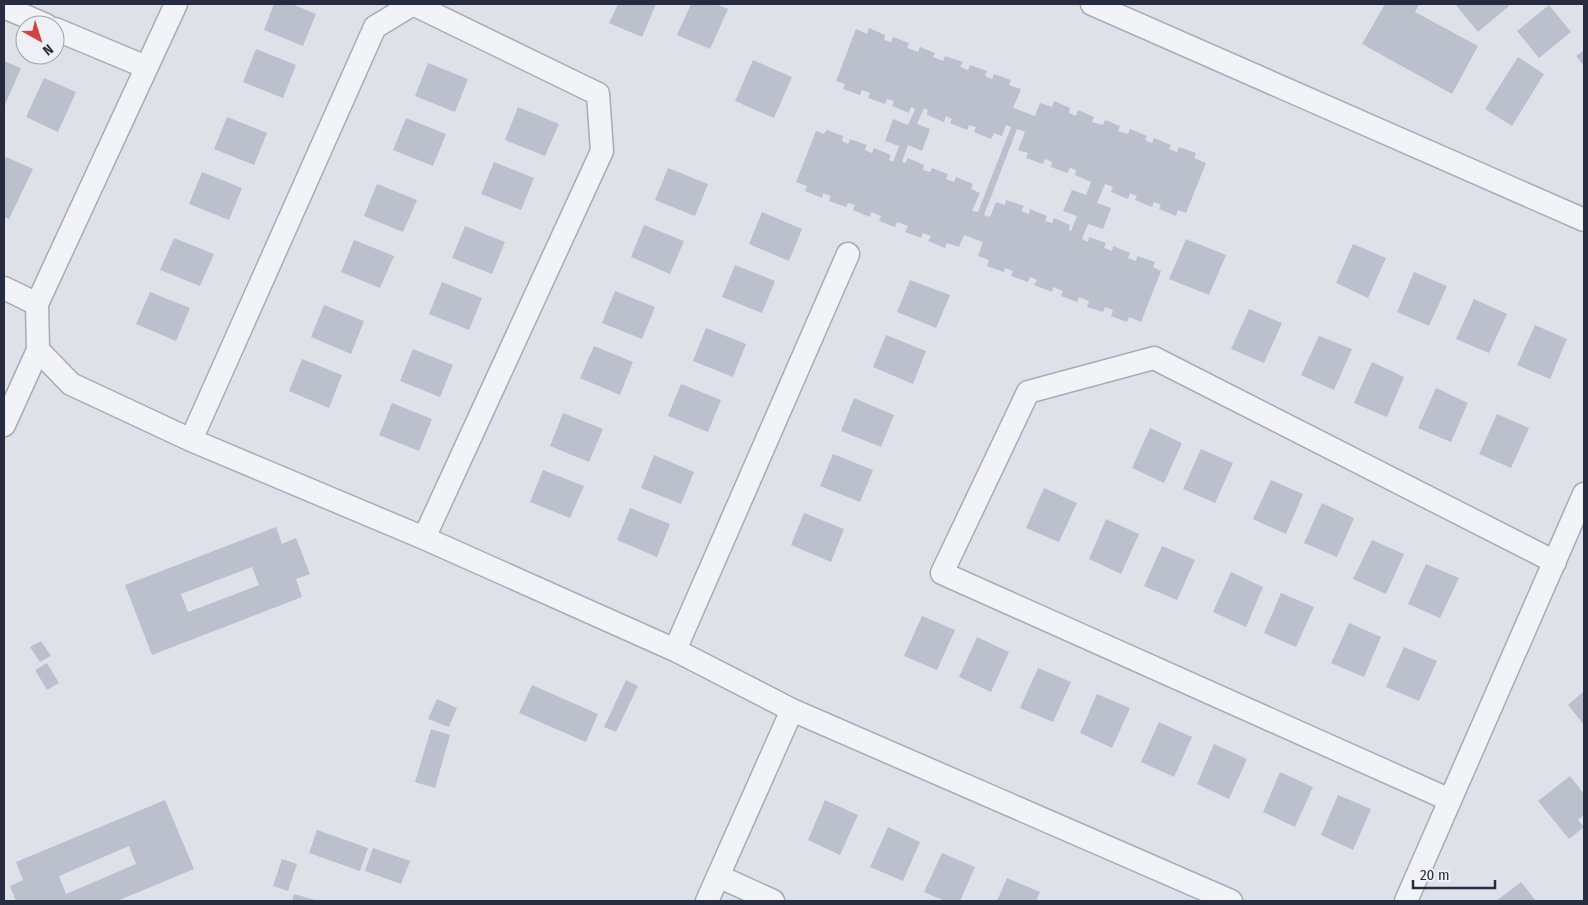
<svg xmlns="http://www.w3.org/2000/svg" width="1588" height="905" viewBox="0 0 1588 905" font-family="'Fira Sans Condensed',sans-serif">
  <style>
    .building { fill: #bcbfcc; fill-rule: evenodd }
    .lines { fill: none; stroke-linecap: round; stroke-linejoin: round }
    .street-casing { stroke: #a8abb6; stroke-width: 25 }
    .street { stroke: #f2f3f7; stroke-width: 22 }
  </style>
  <rect width="100%" height="100%" fill="#dfe1e9"/>
  <path class="building" d="M274 4H292L316 14 303 46 264 30Z
    M618 4H656L642 37 609 23Z
    M691 4H716L728 9 710 49 677 35Z
    M1385 4H1419L1415 12 1478 46 1452 94 1362 44Z
    M1455 4H1508L1509 6 1478 32Z
    M1549 5 1571 32 1539 58 1517 31Z
    M869 28 885 35 884 40 891 42 893 37 909 43 907 48 918 52 920 47 935 53 933 57 943 61 945 56 963 62 960 67 968 70 970 65 987 71 985 76 992 79 994 74 1011 80 1009 85 1021 89 1013 108 1035 116 1040 103 1052 107 1054 101 1070 108 1069 113 1076 116 1078 110 1094 117 1092 122 1103 125 1105 120 1120 126 1118 131 1128 134 1130 129 1147 136 1145 140 1152 143 1154 138 1171 145 1169 149 1177 152 1179 147 1196 153 1194 158 1206 163 1186 213 1178 210 1176 216 1159 209 1161 205 1154 202 1152 207 1135 200 1137 196 1130 193 1128 199 1111 192 1113 187 1105 184 1097 203 1111 208 1103 229 1088 224 1082 239 1088 242 1089 237 1106 243 1104 248 1112 251 1113 246 1130 253 1128 258 1136 261 1137 256 1155 262 1153 267 1161 271 1141 322 1129 317 1127 322 1111 316 1113 310 1105 307 1103 312 1087 307 1089 301 1079 297 1077 302 1061 296 1063 291 1053 287 1052 292 1034 285 1037 280 1030 277 1028 282 1011 276 1013 271 1005 268 1004 272 987 266 989 260 978 256 983 242 964 235 959 247 947 243 945 248 928 241 931 236 923 233 921 238 905 232 908 226 897 222 895 227 879 221 881 216 871 212 870 217 853 210 855 205 848 203 846 207 829 201 831 196 823 193 822 198 805 191 807 186 796 182 816 131 824 134 827 130 843 136 842 141 848 144 850 139 867 145 865 150 872 153 874 148 891 155 889 160 893 162 899 146 885 141 893 119 908 125 915 109 911 107 909 113 892 106 894 101 887 99 885 104 868 98 870 93 862 90 860 95 843 89 845 84 836 81 856 29 867 34ZM924 108 928 110 927 115 944 122 946 116 952 119 950 123 967 130 969 125 976 127 974 132 991 139 994 133 1002 136 1006 125 1011 127 978 212 972 211 980 193 971 189 973 184 956 177 954 182 946 179 948 174 932 168 930 172 923 170 924 165 908 158 905 163 902 162 908 145 922 151 930 129 917 124ZM1017 129 1025 132 1018 150 1028 153 1026 158 1043 164 1045 159 1052 162 1051 167 1067 173 1070 168 1076 170 1075 175 1091 182 1086 195 1072 190 1063 211 1077 216 1071 231 1069 230 1070 225 1054 218 1052 223 1045 221 1047 216 1030 209 1029 214 1021 211 1024 206 1006 200 1005 205 996 202 990 217 984 215Z
    M256 49 296 65 283 98 243 82Z
    M1584 50V66L1576 56Z
    M1518 57 1544 74 1512 126 1485 109Z
    M753 60 792 77 774 118 735 101Z
    M4 61 21 68 4 107Z
    M428 63 468 79 455 112 415 96Z
    M44 78 76 92 58 132 26 117Z
    M518 107 559 124 545 156 505 140Z
    M227 117 267 133 254 165 214 149Z
    M406 118 446 134 433 166 393 150Z
    M6 157 33 169 9 219 4 217V162Z
    M494 162 534 178 521 210 481 194Z
    M668 168 708 184 695 216 655 200Z
    M202 172 242 188 229 220 189 204Z
    M377 184 417 200 403 232 364 216Z
    M762 212 802 229 789 261 749 244Z
    M644 225 684 241 670 274 631 257Z
    M465 226 505 242 492 274 452 258Z
    M174 238 214 254 200 286 160 270Z
    M1186 239 1226 255 1209 295 1169 279Z
    M354 240 394 256 380 288 341 272Z
    M1353 244 1386 258 1368 298 1336 283Z
    M735 265 775 281 762 313 722 297Z
    M1414 272 1447 286 1429 326 1397 312Z
    M910 280 950 295 936 328 897 312Z
    M442 282 482 298 469 330 429 314Z
    M615 291 655 307 642 339 602 323Z
    M150 292 190 308 176 341 136 324Z
    M1474 299 1507 314 1489 353 1456 339Z
    M324 305 364 321 351 354 311 337Z
    M1249 309 1282 323 1264 363 1231 349Z
    M1535 325 1567 339 1550 379 1517 365Z
    M706 328 746 344 733 377 693 361Z
    M886 335 926 351 913 384 873 367Z
    M1319 336 1352 349 1334 390 1301 375Z
    M594 346 633 362 620 395 580 378Z
    M413 349 453 365 440 397 400 381Z
    M302 359 342 375 329 408 289 391Z
    M1372 362 1404 377 1387 417 1354 403Z
    M681 384 721 400 708 432 668 416Z
    M1436 388 1468 403 1451 442 1418 428Z
    M854 398 894 415 881 447 841 431Z
    M392 403 432 419 419 451 379 435Z
    M563 413 603 429 589 462 550 446Z
    M1497 414 1529 428 1511 468 1479 454Z
    M1150 428 1182 443 1164 483 1132 468Z
    M1201 449 1233 463 1215 503 1183 489Z
    M833 454 873 470 860 502 820 486Z
    M654 455 694 472 681 504 641 488Z
    M543 470 584 486 570 518 530 502Z
    M1271 480 1303 494 1286 534 1253 519Z
    M1044 488 1077 503 1059 542 1026 528Z
    M1322 503 1354 518 1337 557 1304 543Z
    M630 508 670 524 657 557 617 540Z
    M804 513 844 529 831 562 791 545Z
    M1106 519 1139 534 1121 574 1089 559Z
    M276 527 282 544 296 538 310 574 296 579 302 597 152 655 125 585ZM252 567 259 585 188 612 181 594Z
    M1372 540 1404 554 1386 594 1353 579Z
    M1162 546 1195 560 1177 600 1144 586Z
    M1426 564 1459 578 1440 618 1408 604Z
    M1231 572 1263 587 1246 627 1213 612Z
    M1281 593 1314 607 1296 647 1264 633Z
    M922 616 955 630 937 670 904 656Z
    M1349 623 1381 637 1364 677 1331 663Z
    M977 637 1009 652 991 692 959 677Z
    M41 641 51 656 40 662 30 647Z
    M1404 647 1437 661 1419 701 1386 687Z
    M47 663 59 683 47 690 35 670Z
    M1038 668 1071 682 1053 722 1020 708Z
    M626 680 638 686 616 732 604 727Z
    M532 685 598 714 586 742 519 713Z
    M1584 691V725L1568 705Z
    M1097 694 1130 708 1112 748 1080 733Z
    M437 699 457 708 449 727 428 719Z
    M1159 722 1192 737 1174 777 1141 762Z
    M431 729 450 735 435 788 415 782Z
    M1214 744 1247 759 1229 799 1197 784Z
    M1280 772 1313 787 1295 827 1263 812Z
    M1570 776 1584 794V815L1578 820 1584 827 1569 839 1538 801Z
    M1338 795 1371 809 1353 850 1321 835Z
    M165 800 194 869 117 901H16L10 886 23 880 16 862ZM129 846 136 864 66 894 59 876Z
    M825 800 858 815 840 855 808 840Z
    M888 827 920 842 903 881 870 867Z
    M317 830 368 848 360 871 309 853Z
    M373 848 410 861 401 884 365 871Z
    M942 853 975 867 960 901H945L924 892Z
    M282 859 297 864 288 891 273 886Z
    M1007 878 1040 892 1036 901H997Z
    M1521 882 1536 901H1496Z
    M294 894 319 901H292Z"/>
  <g class="lines">
    <defs>
      <path id="street" d="M1092 4 1584 220
        M4 7 46 25
        M55 29 146 67
        M4 288 37 304
        M38 350 71 384 191 440 424 538 675 650 792 710 1231 901
        M4 425 38 350 37 304 176 4
        M191 440 375 27 413 4 598 94 602 151 424 538
        M675 650 848 254
        M1450 800 942 573 1028 392 1154 358 1555 562
        M718 876 773 901
        M707 901 792 710
        M1406 901 1584 494"/>
    </defs>
    <use href="#street" class="street-casing"/>
    <use href="#street" class="street"/>
  </g>
  <rect width="1588" height="905" fill="none" stroke="#272c40" stroke-width="10"/>
  <g transform="translate(40 40) rotate(141)"><circle r="24" fill="#eef0f6" stroke="#9ea2ad"/>
  <path d="M0-4L9 19L0 12L-9 19Z" fill="#d3423e"/>
  <text y="-8" font-size="14" font-weight="bold" text-anchor="middle" fill="#272c40">N</text>
  </g>
  <path d="M1413 880v8h82v-8" fill="none" stroke="#272c40" stroke-width="2.5"/>
  <text x="1420" y="880" font-size="15" fill="#272c40" stroke="#eef0f6" stroke-width="4" paint-order="stroke">20 m</text>
</svg>
